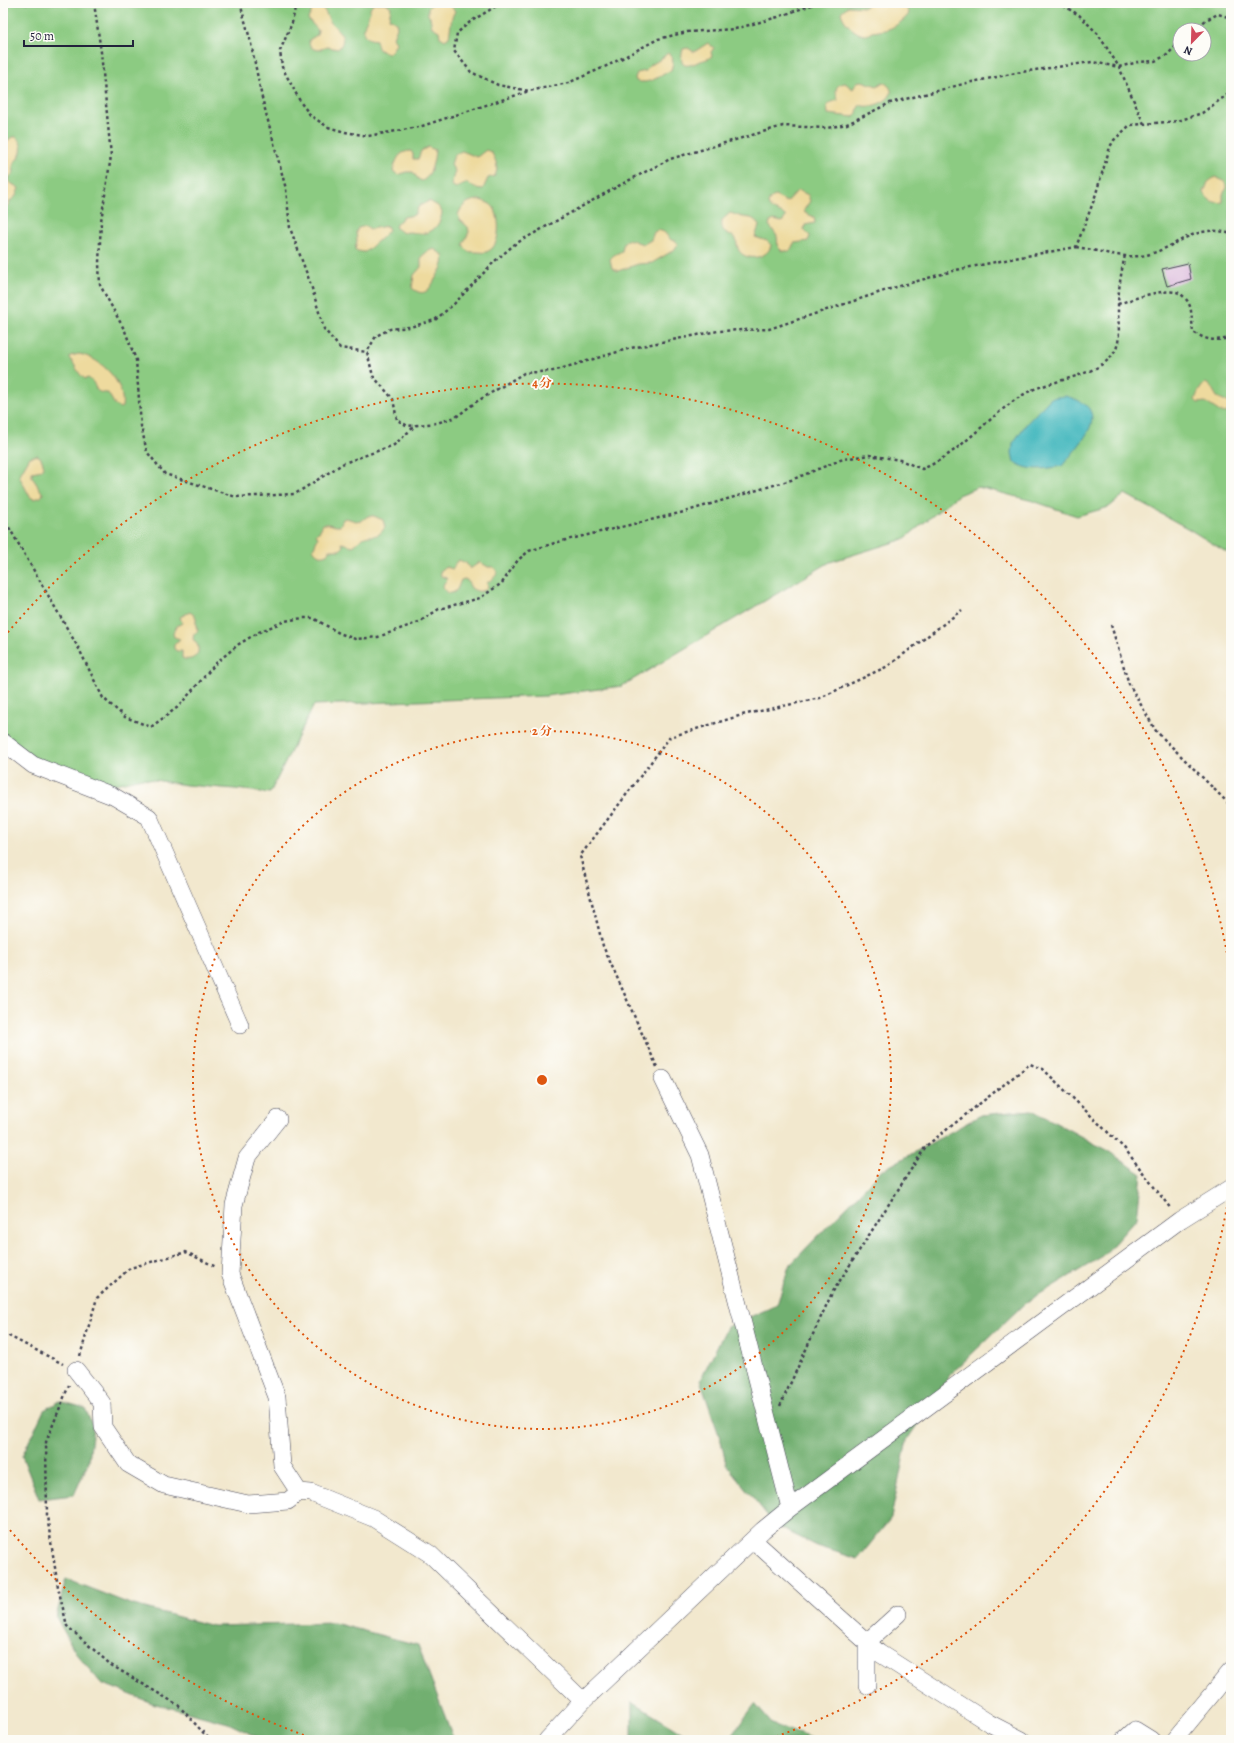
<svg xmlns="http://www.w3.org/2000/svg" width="1234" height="1743" viewBox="0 0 1234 1743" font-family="Alegreya,'Noto Serif JP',serif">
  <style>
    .green { fill: #8ccb82; stroke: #57765e; fill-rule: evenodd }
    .forest { fill: #71af70; stroke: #4a6856 }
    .sand { fill: #eeda9e; stroke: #887e6c }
    .water { fill: #4abac0; stroke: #366e7e }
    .building { fill: #d9b6db }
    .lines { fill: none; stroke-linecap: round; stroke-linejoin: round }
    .minor-casing { stroke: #414051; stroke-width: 18 }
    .path { stroke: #414051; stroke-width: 2.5; stroke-dasharray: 3 3; stroke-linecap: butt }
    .minor { stroke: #fff; stroke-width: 17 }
    .ring { fill: none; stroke: #de560e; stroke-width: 2; stroke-dasharray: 2 4 }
    .centre { fill: #de560e; stroke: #fdfcf7; stroke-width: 2 }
    .ring-label { font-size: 12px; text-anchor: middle; font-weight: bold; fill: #de560e; stroke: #fdfcf7; stroke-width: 3.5; stroke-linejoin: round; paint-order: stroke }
  </style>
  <rect width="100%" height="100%" fill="#fdfcf7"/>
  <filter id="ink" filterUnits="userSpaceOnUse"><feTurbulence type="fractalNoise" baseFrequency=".025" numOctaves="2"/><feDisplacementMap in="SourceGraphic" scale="8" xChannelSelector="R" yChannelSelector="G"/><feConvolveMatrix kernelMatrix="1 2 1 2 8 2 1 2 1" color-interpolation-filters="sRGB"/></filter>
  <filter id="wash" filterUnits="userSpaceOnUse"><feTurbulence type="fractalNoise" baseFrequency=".012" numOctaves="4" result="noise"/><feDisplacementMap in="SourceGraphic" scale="16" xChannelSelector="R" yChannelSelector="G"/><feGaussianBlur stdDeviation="0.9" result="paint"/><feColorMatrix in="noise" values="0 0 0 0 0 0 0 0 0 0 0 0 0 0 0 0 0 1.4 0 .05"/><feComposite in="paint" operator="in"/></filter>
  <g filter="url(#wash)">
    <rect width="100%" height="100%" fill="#f2e8ce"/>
    <path class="green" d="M3 3H1231V555L1189 529 1125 494 1109 507 1077 516 1033 501 978 487 958 495 904 539 830 562 622 686 546 696 314 705 270 793 235 789 186 785 142 778 106 786 34 758 3 736ZM1180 30H1204V54H1180Z"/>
    <path class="forest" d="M1032 1110 1108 1151 1142 1174 1137 1218 1103 1256 1025 1303 950 1375 907 1440 891 1518 858 1559 817 1546 775 1525 726 1464 721 1441 700 1380 727 1327 777 1305 789 1266 881 1171 981 1115Z
      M60 1401 85 1408 93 1427 89 1461 74 1495 39 1499 22 1456 44 1410Z
      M66 1579 130 1604 213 1626 334 1623 418 1645 454 1740H263L228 1723 152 1703 101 1683 77 1655 56 1617Z
      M632 1702 694 1740H632Z
      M755 1704 772 1724 816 1740H728Z"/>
    <path class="sand" d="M378 3H386L391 7 389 18 396 22 397 27 393 37 396 43 393 49 389 53C376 50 379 50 376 40L370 39 364 35C363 23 366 24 369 14 371 7 370 5 378 3Z
      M433 3H448L455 11 452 17 449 37 445 40 440 37 439 31 432 27 430 17 428 15V8Z
      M868 3C873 3 879 5 884 4 896 2 903 0 909 13 907 19 892 29 885 30 881 31 877 31 873 32 870 34 868 35 864 35 855 34 842 21 841 12L848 6 865 7Z
      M314 6C327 5 325 17 333 25 340 32 348 39 338 49L327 47 318 50C312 49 309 47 309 40L317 35 318 30 308 19Z
      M708 43 714 48 711 52 712 56C707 60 703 60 698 62 683 69 679 65 683 49L688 48 694 52Z
      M668 53 672 57 673 63 671 70C660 76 649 85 636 81L635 78 637 73 646 71C648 65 651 65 656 62 660 60 664 56 668 53Z
      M862 81 877 86 883 82C907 95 871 111 860 105L858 108 857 113 853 117 828 114 827 106 832 102 838 100C835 91 834 85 845 83L853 89 857 82Z
      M12 137H16C24 144 23 156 14 162L13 167 14 172 9 178V182L19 188 16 196 10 201 9 205 4 208H3V148L6 146 7 141Z
      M428 147 435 150C434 160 432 176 422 181L418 179 413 172H406L398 175 393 171C396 161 398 151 411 151L413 154V159H418L421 151Z
      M486 150 491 152C496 160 499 167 495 176L488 178 483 189 475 188 467 183 456 188 451 185 455 171 451 165C453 157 454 154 462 151L477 157Z
      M1215 177 1224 181 1227 188 1223 194V202C1214 204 1207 200 1204 192L1208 182Z
      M798 190 808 195 810 201 804 210 805 213 814 217 815 223 805 225 804 230 810 236 808 241 794 243 790 251H782L778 247 777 236 769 225 770 222 774 220 782 222 786 217C781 210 770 213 768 203L771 198 775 196 787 202Z
      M480 200C486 202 493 204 495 210 500 220 501 248 486 252 484 253 480 252 477 252 468 252 467 252 463 244L469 232 468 227 460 220 458 215C462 204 469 200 480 200Z
      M429 201 438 206 442 212C441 224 432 235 419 233 411 233 411 231 403 233L395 227 397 223 404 217 414 215 419 206Z
      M730 213C734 214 736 215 739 216 748 219 754 215 759 226L755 237 767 241 771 245C769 257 751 261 742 254 737 250 737 244 736 239 727 231 720 234 722 220Z
      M366 226 370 229 387 226 389 230C388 232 367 251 365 252 362 252 358 251 355 250L357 240 356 232 358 228Z
      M658 230 664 232 671 240 675 241 678 244 674 250 652 263 638 264 618 271 612 268 610 259 614 255 622 251C625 232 632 242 644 244L651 240 654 232Z
      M434 249 443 255C445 264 441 269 437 276 431 286 426 300 412 288L414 275 421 267V257L428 251Z
      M79 354C101 358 126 383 122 407L120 408 115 405 108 393C90 393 100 385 88 378L85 379C76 372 77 366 69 358L70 356Z
      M1205 383 1210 385 1217 397 1228 402 1230 406 1227 413 1220 412 1205 402 1198 403 1195 400C1197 393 1200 388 1205 383Z
      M37 455 41 458 44 466 42 470 32 472V477L43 494 41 497 34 499 30 497 19 476 30 457Z
      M368 516H374L383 520 385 527C378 539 374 534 365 537 360 539 358 543 353 546L342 543 343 547 340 550H329L328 553C322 557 317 556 313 549L318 538 316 534 319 532 323 524C330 523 334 527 340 526L343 519 346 518 360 522Z
      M459 560 466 563 470 569 480 562 488 567H493C502 574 493 578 487 583L488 587C483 593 477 592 471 588L467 580 464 579 461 580C457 588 458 594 447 593L443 588 444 583 448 579 441 576 440 571 446 567 453 569 456 562Z
      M190 612 196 617V626L198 631 194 634 193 639C195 642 198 644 198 648 200 657 189 662 182 658V651H177L174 649V645L180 639 174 637 173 633 177 626 182 623 180 617Z"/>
    <path class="water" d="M1065 396C1117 409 1081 442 1062 466 1043 469 1031 472 1014 462L1012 453 1013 443 1027 423 1051 398Z"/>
    <g id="blocks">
      <path class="building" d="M1188 263 1191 279 1167 286 1162 269Z"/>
    </g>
  </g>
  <g filter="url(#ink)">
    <use href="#blocks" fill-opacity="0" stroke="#414051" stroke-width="1"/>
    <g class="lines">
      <defs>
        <path id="minor" d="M3 742 33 765 113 796 149 817 240 1025
          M663 1079 700 1155 790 1508
          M278 1119 247 1158 234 1205 230 1274 277 1397 282 1466 299 1492 311 1493 373 1518 430 1554 583 1701
          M76 1370 102 1403 103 1427 128 1464 164 1485 248 1504 288 1501 299 1492
          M753 1540 879 1653 989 1723 1022 1740
          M867 1685V1642L898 1614
          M547 1740 583 1701 763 1530 790 1508 1180 1220 1231 1188
          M1124 1740 1135 1730 1151 1740
          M1174 1740 1231 1671"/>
      </defs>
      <use href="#minor" class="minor-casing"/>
      <path class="path" d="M94 3 101 52 111 156 101 221 99 263 100 285 125 331 136 360 141 426 147 452 165 474 236 497 295 494 344 463 394 445 416 425
        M240 3 250 39 262 98 286 189 290 228 311 285 324 329 340 348 367 352
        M296 3 292 23 280 51 282 67 301 103 311 116 328 127 345 132 368 136 419 127 529 91
        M501 3 470 22 457 33 454 51 471 72 498 85 529 91 568 83 609 65 658 39 687 32 735 29 778 17 817 3
        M1058 3 1079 15 1098 34 1119 67 1138 62 1155 61 1167 55 1180 42
        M1194 30 1206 20 1218 14 1231 18
        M1144 124 1119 67 1092 62 1021 72 967 83 890 103 847 124 827 128 783 126 670 159 622 184 515 244 495 261 454 304 435 320 410 327 390 329 376 336 367 352 373 376 393 399 397 420 408 426 437 423 456 417 476 402 524 373 553 371 631 348 718 331 769 329 893 288 956 270 1015 258 1076 247 1094 200 1110 147 1114 140 1130 125 1178 121 1202 113 1231 92
        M1076 247C1097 250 1119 258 1140 256 1174 252 1193 221 1231 234
        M1118 304C1133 299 1160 289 1176 292 1181 293 1187 299 1189 304 1192 309 1192 325 1193 332 1208 341 1214 341 1231 338
        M3 517 79 649 103 698 125 717 151 727 178 707 217 662 239 644 259 632 285 621 303 618H313L339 633 355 639 378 637 419 622 439 609 480 598 502 583 518 560 529 551 558 542 684 512 791 480 843 459 869 455 900 460 922 469C962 453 990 413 1028 392 1053 379 1104 376 1116 349 1121 338 1118 322 1118 310 1118 291 1121 273 1125 255
        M1111 625 1129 684 1156 731 1231 806
        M657 1067 603 946 580 856 670 737 742 715 820 698 888 666 962 610
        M3 1333 63 1364
        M80 1356 97 1298 130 1268 186 1252 216 1267
        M69 1385 46 1442 47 1516 58 1587 67 1626 111 1665 178 1705 210 1740
        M780 1406 832 1293 926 1146 1030 1064 1043 1069 1125 1149 1171 1209"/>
      <use href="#minor" class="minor"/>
    </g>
  </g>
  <g class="ring">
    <circle cx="542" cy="1080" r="349"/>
    <path d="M1230 1189A697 697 0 0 1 769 1739M315 1739A697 697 0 0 1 4 1523M4 637A697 697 0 0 1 1230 971"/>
  </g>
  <circle cx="542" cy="1080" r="6" class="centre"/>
  <g class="ring-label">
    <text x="542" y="387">4 分</text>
    <text x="542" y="735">2 分</text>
  </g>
  <rect width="1234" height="1743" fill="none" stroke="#fdfcf7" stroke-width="16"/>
  <g transform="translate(1192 42) rotate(203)"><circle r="19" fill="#fdfcf7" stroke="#a5a5ac"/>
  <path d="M0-3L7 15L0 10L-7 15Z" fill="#d1495b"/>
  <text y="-6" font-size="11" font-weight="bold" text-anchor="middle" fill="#22223b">N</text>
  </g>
  <path d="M24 40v6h109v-6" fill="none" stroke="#22223b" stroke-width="2"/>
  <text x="30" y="40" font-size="12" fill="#22223b" stroke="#fdfcf7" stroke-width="3" paint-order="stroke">50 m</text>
</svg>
